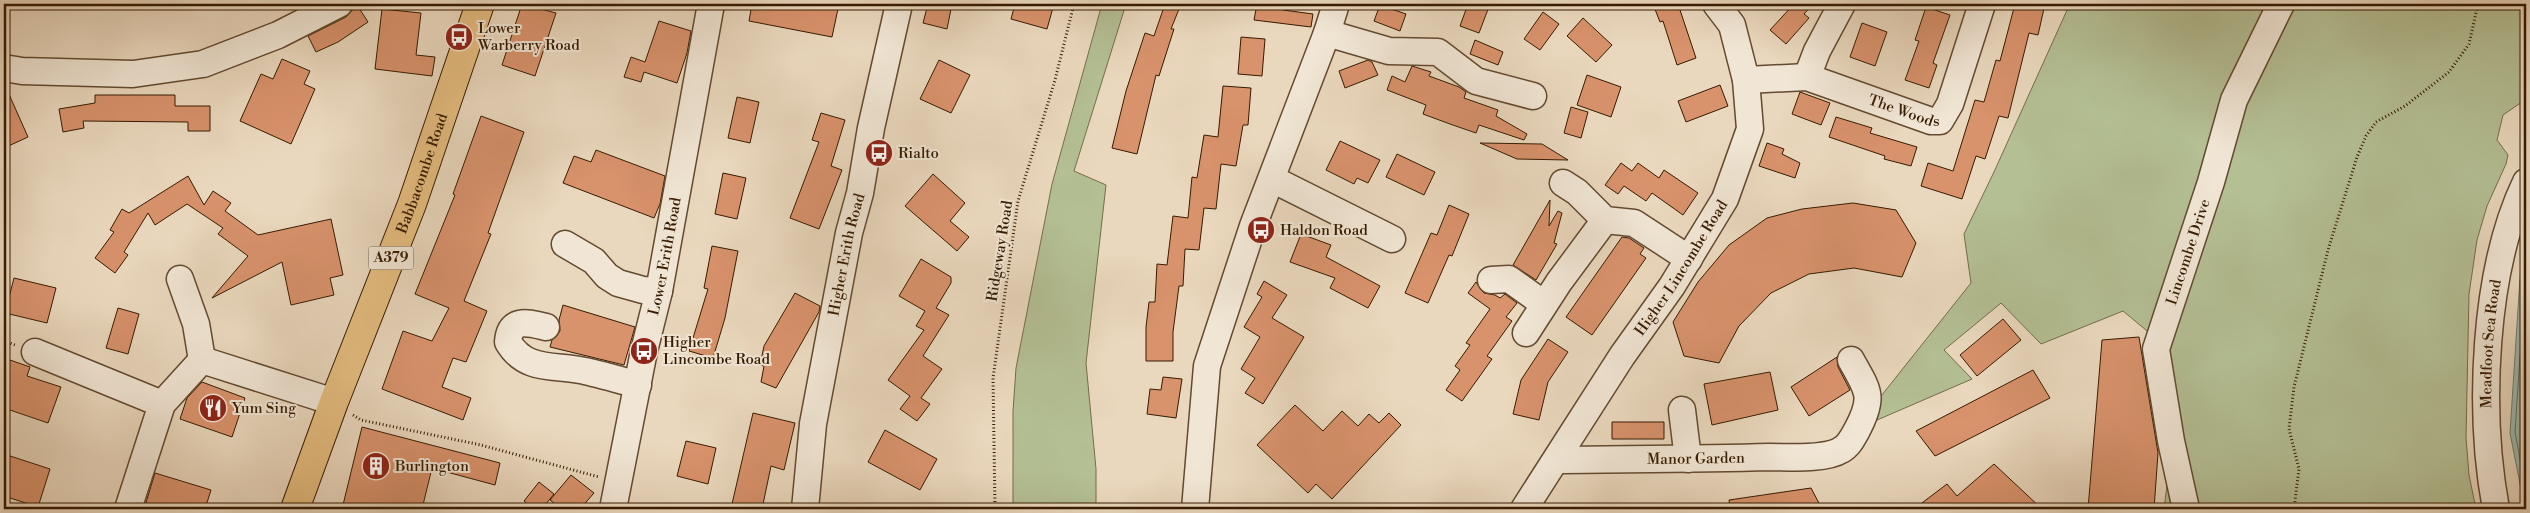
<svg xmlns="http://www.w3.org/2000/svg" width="2530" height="513" viewBox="0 0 2530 513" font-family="'Libre Bodoni',serif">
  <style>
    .green { fill: #b4bf94; stroke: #756d4a }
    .water { fill: #98bab1; stroke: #717a6a }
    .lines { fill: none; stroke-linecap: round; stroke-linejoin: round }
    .shore { stroke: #676a58; stroke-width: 1 }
    .building { fill: #d8926c; stroke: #361b00 }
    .minor-casing { stroke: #634a30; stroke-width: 29 }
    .major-casing { stroke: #361b00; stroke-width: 30 }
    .path { stroke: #361b00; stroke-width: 3; stroke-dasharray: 1 2.5; stroke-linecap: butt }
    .minor { stroke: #f1e6d5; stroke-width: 26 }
    .major { stroke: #e5bc7f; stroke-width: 28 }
    .labels { text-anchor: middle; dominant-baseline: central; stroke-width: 4; stroke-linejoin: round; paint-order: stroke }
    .shield { fill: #f1e6d5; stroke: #6e5840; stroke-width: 1 }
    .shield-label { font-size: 14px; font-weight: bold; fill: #361b00 }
    .poi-label { font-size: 15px; fill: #361b00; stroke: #f1e6d5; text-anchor: start }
    .street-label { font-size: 15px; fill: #361b00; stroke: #f1e6d5 }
  </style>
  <rect width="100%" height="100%" fill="#ead8be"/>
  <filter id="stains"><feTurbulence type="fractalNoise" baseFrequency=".004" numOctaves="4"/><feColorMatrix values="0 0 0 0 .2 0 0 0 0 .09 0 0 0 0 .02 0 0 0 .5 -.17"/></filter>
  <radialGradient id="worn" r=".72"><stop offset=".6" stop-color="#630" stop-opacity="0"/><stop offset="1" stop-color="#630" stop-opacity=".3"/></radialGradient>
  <path class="green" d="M1102 4H1126L1074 171 1106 185 1086 363 1096 469V509H1013V411L1016 368 1052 184Z
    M2101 4H2526V103L2522 102 2503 115 2497 140 2508 155 2506 164 2487 206 2477 240 2469 294 2466 438 2469 475 2476 509H2164L2170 462 2164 345 2123 311 2041 344 2001 303 1944 350 1972 379 1854 430 1971 283 1964 234 1994 172 2068 8Z"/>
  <path class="water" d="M2526 246V509H2525L2510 433 2521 263Z"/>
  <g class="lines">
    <path class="shore" d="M2526 264 2515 432 2526 491
      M2526 360 2522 432 2526 457"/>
  </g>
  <path class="building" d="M522 4 556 13 535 76 502 65Z
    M752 4H839L832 37 749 21Z
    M928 4H952L947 29 923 23Z
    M1015 4H1054L1047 29 1011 19Z
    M1165 4H1181L1171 29H1174L1159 76 1156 75 1137 154 1112 148 1126 91 1145 33 1154 36Z
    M1257 4H1283V10L1313 14 1311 27 1254 20Z
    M1468 4H1490L1479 33 1460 26Z
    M1653 4H1678L1696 58 1677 65 1663 21 1660 22Z
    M1794 4H1813L1804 14 1809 18 1786 44 1770 30Z
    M2015 4H2045L2038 35 2029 33 2008 118 1999 116 1985 159 1976 156 1962 199 1921 186 1928 163 1953 171 1975 100 1984 102 1996 60 2000 61Z
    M357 5 368 22 338 42 316 52 308 36 346 17Z
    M1380 5 1406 14 1400 31 1374 21Z
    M1926 7 1950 15 1933 63 1937 65 1929 88 1905 80 1919 41 1915 40Z
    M382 9 421 13 416 55 435 57 432 76 375 69Z
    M1543 12 1559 24 1540 50 1524 39Z
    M1583 18 1612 45 1596 62 1567 36Z
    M659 21 691 31 687 53 677 83 644 72 641 82 624 77 631 57 645 62Z
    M1862 23 1887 32 1875 66 1850 57Z
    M1241 37 1265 39 1262 76 1238 74Z
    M1475 40 1503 52 1498 65 1470 54Z
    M282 59 310 71 304 84 315 89 291 144 240 121 261 74 273 79Z
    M939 60 970 75 951 113 920 99Z
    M1368 60 1372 62 1378 75 1345 88 1339 71Z
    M1412 66 1431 72 1429 76 1459 87 1466 92 1464 98 1498 110 1496 116 1527 134 1524 140 1479 125 1476 133 1450 124 1423 114 1426 105 1387 90 1392 76 1405 82Z
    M1587 75 1621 87 1611 117 1577 105Z
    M4 83 28 137 4 148Z
    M1720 85 1728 106 1686 122 1678 101Z
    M1223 86 1251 88 1248 125H1243L1236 166 1221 164 1216 209 1204 208 1199 250 1185 249 1183 286H1179L1173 332V361H1146V327L1149 302H1155L1157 264 1167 265 1173 216 1188 218 1192 177 1197 178 1204 135 1218 137Z
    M1800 92 1830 103 1821 125 1792 114Z
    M95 95H175V106H210V131H188V122L83 121 84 128 63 132 59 109 95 103Z
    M737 97 759 102 750 143 728 138Z
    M1571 107 1588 112 1581 138 1564 133Z
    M821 113 845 120 831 166 842 170 819 229 790 218 819 142 812 140Z
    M481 116 524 132 488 233 491 234 464 301 487 311 466 362 453 358 442 387 471 398 463 420 382 389 403 331 432 341 449 308 415 294 455 195 453 194Z
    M1836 117 1872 128 1870 133 1917 147 1911 166 1884 159 1885 156 1829 137Z
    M1340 141 1380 160 1368 183 1357 178 1354 184 1326 170Z
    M1480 143 1542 144 1568 160 1517 159Z
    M1767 143 1784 149 1782 154 1800 163 1795 178 1759 166Z
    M596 150 665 176 660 204 654 218 563 183 574 156 591 162Z
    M1397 154 1435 172 1424 195 1386 177Z
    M1621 163 1632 171 1638 163 1659 178 1664 170 1698 193 1683 215 1652 193 1646 201 1624 186 1618 194 1605 185Z
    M723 173 746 178 737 219 715 214Z
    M933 174 965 203 950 221 969 237 957 251 905 206Z
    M188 176 204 205 213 191 231 203 225 211 258 235 331 219 343 275 330 278 334 295 291 305 282 262 212 298 248 256 218 234 223 228 187 204 155 225 148 213 124 252 128 255 115 273 95 258 114 232 110 230 122 209 129 213Z
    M1550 200 1549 226 1558 211 1562 213 1554 243 1557 244 1536 280 1513 265Z
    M1853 203 1896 210 1916 243 1902 277 1854 268 1809 274 1771 293 1739 326 1719 363 1684 356 1673 322 1698 282 1729 245 1767 218 1802 209Z
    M1449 205 1469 214 1452 256 1449 255 1428 303 1405 293 1431 233 1437 235Z
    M1301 234 1331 245 1326 257 1380 286 1368 308 1330 288 1335 278 1290 262Z
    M1622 237 1629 238 1644 248 1640 254 1646 258 1592 335 1566 317Z
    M712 246 738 251 725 318 713 358 689 351 708 289 704 288Z
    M921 259 951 277V283L936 308 949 315 923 356 942 369 921 398 930 404 917 421 900 409 910 396 888 380 924 330 916 326 925 311 899 296Z
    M14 278 56 288 47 323 5 313Z
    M1264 281 1287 295 1272 318 1304 337 1263 404 1245 393 1255 378 1241 369 1260 337 1244 327 1262 297 1257 294Z
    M1476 282 1484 293 1495 295 1500 298 1505 294 1517 303 1506 317 1512 321 1487 356 1492 359 1462 401 1446 390 1460 370 1455 366 1470 345 1466 343 1490 309 1468 293Z
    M795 293 820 306 819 312 776 388 761 382 764 366 760 365 764 346Z
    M563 305 635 327 624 365 550 347 552 340 560 331 559 320Z
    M118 308 139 314 128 354 106 348Z
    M2003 319 2021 340 1977 376 1960 355Z
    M2139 337 2158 453 2154 509H2088L2102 340Z
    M1548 339 1568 352 1548 382 1539 420 1513 414 1521 380Z
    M1837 357 1838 367 1850 390 1809 416 1791 387Z
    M10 360 30 367 27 376 61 387 48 423 4 408V377Z
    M2033 370 2050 398 1935 456 1916 431Z
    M1770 372 1778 410 1712 425 1704 384Z
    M1163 377 1182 379 1176 418 1147 414 1150 389 1161 390Z
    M202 382 245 398 232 437 180 419 187 398Z
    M1295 405 1323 431 1342 411 1358 426 1369 414 1379 423 1389 413 1401 425 1332 499 1316 484 1308 493 1257 445Z
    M753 413 795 423 784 470 771 466 762 509 732 504Z
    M1612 422H1664V439H1612Z
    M362 427 500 463 495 485 432 468 422 509H342Z
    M885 430 937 459 920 490 868 462Z
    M686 441 716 448 708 484 677 476Z
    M4 454 50 469 38 507 4 496Z
    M1994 464 2042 509H1914L1947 484 1957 496Z
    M155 473 211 490 205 509H144Z
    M571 475 594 493 580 509H562L550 500Z
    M539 482 554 494 542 509H534L524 501Z
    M1811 488 1822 509H1730L1729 500Z"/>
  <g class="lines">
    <defs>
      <g id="minor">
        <path d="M1327 33 1389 51 1438 52 1476 81 1533 96"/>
        <path d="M4 68 22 71 133 74 203 64 278 35 339 4"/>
        <path d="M1807 77 1817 51 1842 4"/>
        <path id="s1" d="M1746 80 1807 77 1931 121H1940L1950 104 1982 4"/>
        <path d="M1272 179 1392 239"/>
        <path d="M1563 183 1577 192 1605 220 1634 223 1689 259"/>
        <path d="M565 244 594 261 607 276 618 283 643 290 659 291"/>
        <path d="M180 279 196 324 202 360"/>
        <path d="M1491 280 1509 279 1544 304"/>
        <path d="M546 327C528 323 510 317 508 342 526 373 557 364 585 371 603 375 620 380 638 385"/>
        <path d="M1526 333 1559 282 1605 220"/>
        <path d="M35 352 162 404"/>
        <path d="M1682 410 1688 459"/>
        <path id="s2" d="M1557 460C1628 459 1699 459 1770 457 1789 457 1825 460 1841 450 1849 446 1853 437 1857 430 1875 396 1868 391 1851 360"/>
        <path d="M128 509 162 404 202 360 334 402"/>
        <path id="s3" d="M613 509 644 351 659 291 711 4"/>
        <path id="s4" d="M805 509 813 424 849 233 860 193 871 128 899 4"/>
        <path d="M1195 509 1207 366 1253 226 1327 33 1336 4"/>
        <path id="s5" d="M1524 509 1622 356 1672 286 1725 199 1750 129 1746 80 1732 25 1716 4"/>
        <path id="s6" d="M2186 509 2171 441 2156 349 2211 182 2234 100 2281 4"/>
        <path id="s7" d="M2496 509C2478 412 2483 271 2526 182"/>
      </g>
      <g id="major">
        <path id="s8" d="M295 509 334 402 412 204 480 4"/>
      </g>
    </defs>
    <use href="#minor" class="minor-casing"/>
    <use href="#major" class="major-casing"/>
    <path class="path" d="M4 341 15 345
      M353 415 361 420 481 445 599 477
      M635 507 647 509
      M995 509 993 378 1018 201 1055 80 1074 4
      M2294 509 2299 469 2289 429 2294 387 2328 250 2357 157 2366 136 2376 122 2405 106 2449 72 2469 44 2478 4"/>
    <use href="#minor" class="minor"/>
    <use href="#major" class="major"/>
  </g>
  <defs>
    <symbol id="bus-disc" viewBox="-11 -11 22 22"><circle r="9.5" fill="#8f2418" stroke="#f1e6d5"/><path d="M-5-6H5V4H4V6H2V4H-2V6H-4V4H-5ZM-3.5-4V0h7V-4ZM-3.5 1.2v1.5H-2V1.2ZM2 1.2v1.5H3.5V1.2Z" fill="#fff"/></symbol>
    <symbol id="restaurant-disc" viewBox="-11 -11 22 22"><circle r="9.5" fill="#8f2418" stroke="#f1e6d5"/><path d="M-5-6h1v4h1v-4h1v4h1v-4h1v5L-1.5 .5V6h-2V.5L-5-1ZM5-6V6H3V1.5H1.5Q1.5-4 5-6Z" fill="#fff"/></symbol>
    <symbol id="building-disc" viewBox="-11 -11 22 22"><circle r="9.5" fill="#8f2418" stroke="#f1e6d5"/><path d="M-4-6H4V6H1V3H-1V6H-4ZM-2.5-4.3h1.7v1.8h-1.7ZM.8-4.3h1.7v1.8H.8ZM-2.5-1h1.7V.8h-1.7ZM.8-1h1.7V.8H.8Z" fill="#fff"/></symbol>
  </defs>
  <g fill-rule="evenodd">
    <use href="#bus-disc" x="443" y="21" width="32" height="32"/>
    <use href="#bus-disc" x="863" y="137" width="32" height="32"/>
    <use href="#bus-disc" x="1245" y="214" width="32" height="32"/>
    <use href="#bus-disc" x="628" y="335" width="32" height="32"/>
    <use href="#restaurant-disc" x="197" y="392" width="32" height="32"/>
    <use href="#building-disc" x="360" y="450" width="32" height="32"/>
  </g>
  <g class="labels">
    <rect class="shield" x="368.5" y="246.5" width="45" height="23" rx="4"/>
    <g class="shield-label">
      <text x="391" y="258">A379</text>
    </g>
    <g class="poi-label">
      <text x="478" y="28">Lower<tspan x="478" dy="17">Warberry Road</tspan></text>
      <text x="898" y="153">Rialto</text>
      <text x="1280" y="230">Haldon Road</text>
      <text x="663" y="342">Higher<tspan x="663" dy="17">Lincombe Road</tspan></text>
      <text x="232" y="408">Yum Sing</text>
      <text x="395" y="466">Burlington</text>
    </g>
    <g class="street-label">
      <text stroke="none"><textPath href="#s1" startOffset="164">The Woods</textPath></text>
      <text stroke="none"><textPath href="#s8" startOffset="359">Babbacombe Road</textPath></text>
      <text transform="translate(1000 251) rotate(-81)">Ridgeway Road</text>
      <text stroke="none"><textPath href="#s6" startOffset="265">Lincombe Drive</textPath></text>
      <text stroke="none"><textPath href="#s4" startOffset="258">Higher Erith Road</textPath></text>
      <text stroke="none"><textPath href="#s3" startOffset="258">Lower Erith Road</textPath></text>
      <text stroke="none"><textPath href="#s5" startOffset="288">Higher Lincombe Road</textPath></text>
      <text stroke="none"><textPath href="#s7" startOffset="166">Meadfoot Sea Road</textPath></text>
      <text stroke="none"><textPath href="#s2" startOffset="139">Manor Garden</textPath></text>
    </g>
  </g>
  <rect width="2530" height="513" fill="none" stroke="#ead8be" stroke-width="20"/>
  <rect x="5" y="5" width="2520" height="503" fill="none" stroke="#361b00" stroke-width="2.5"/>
  <rect x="10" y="10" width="2510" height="493" fill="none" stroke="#361b00"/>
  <rect width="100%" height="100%" filter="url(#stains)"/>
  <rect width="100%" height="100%" fill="url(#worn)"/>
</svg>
